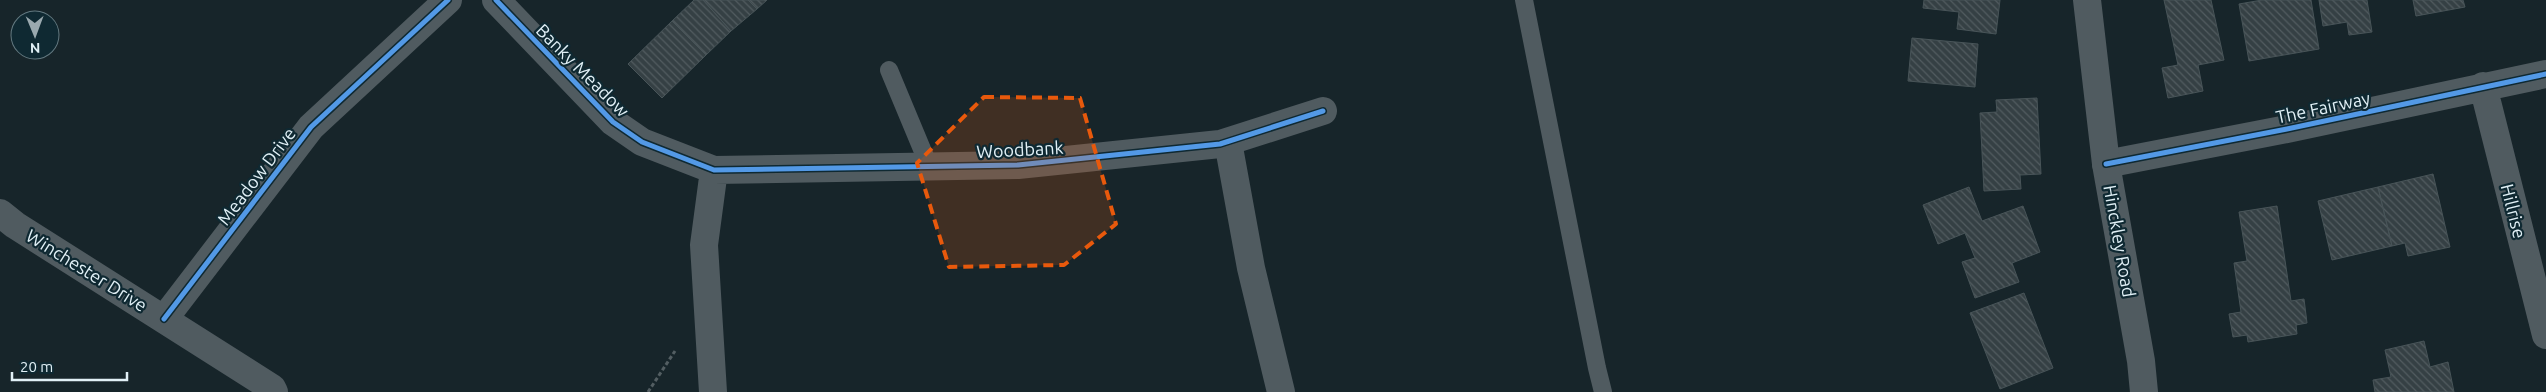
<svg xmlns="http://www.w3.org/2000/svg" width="2546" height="392" viewBox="0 0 2546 392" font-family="Ubuntu,sans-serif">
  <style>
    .building { fill: url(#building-back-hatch); stroke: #485458 }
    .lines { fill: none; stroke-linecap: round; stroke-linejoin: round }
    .path { stroke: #535e62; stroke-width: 3; stroke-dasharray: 4 2.5; stroke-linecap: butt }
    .lane { stroke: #505b60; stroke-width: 18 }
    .street { stroke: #505b60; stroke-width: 28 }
    .secondary { stroke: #505b60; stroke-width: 28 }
    .cycleway-casing { stroke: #0f2932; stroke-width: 8 }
    .cycleway { stroke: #5399e6; stroke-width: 5 }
    .marked { fill: #e8590c; fill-opacity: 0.2; stroke: #e8590c; stroke-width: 4; stroke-dasharray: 10 6; stroke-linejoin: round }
    .labels { text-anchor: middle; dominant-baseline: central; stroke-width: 4.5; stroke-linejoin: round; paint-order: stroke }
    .street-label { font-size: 18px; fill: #e1f0f6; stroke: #0f2932 }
  </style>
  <defs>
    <pattern id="building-back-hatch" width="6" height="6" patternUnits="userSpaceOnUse" patternTransform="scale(1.25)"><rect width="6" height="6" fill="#354044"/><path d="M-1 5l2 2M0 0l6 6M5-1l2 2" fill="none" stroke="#525c60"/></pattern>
  </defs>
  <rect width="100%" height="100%" fill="#17252a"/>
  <path class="building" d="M694 0H703L731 31 706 55 672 21Z
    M703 0H748L757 9 731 31Z
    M748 0H767L757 9Z
    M1924 0H2000L1996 34 1957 29 1959 12 1923 8Z
    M2164 0H2211L2224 60 2198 65 2203 91 2168 98 2162 68 2178 65Z
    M2262 0H2311L2319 49 2249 61 2239 4Z
    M2319 0H2367L2372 32 2349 35 2347 22 2323 26Z
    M2413 0H2463L2465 7 2416 16Z
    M672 21 706 55 662 98 628 64Z
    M1912 38 1978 44 1975 87 1908 81Z
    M2037 98 2041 174 2020 175 2021 189 1984 191 1980 113 1997 112 1996 100Z
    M2433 174 2450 247 2408 256 2405 243 2392 246 2378 187Z
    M1969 187 1982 221 2023 206 2040 252 2012 263 2019 282 1975 298 1962 262 1975 258 1965 233 1938 244 1923 205Z
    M2378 187 2392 246 2332 260 2318 201Z
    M2277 206 2291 301 2304 299 2307 323 2296 325 2297 334 2248 342 2247 335 2233 337 2229 314 2241 312 2234 263 2247 261 2239 212Z
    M2024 293 2053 368 2000 389 1970 313Z
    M2424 341 2430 367 2448 362 2454 392H2375L2373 380 2391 377 2385 350Z"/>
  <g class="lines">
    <path class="path" d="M648 392 675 351"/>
    <path class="lane" d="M1524 0 1597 368 1603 392
      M889 70 929 166"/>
    <path class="street" d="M496 0 613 122 642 142 714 170 1018 165 1220 144 1323 111
      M2483 86 2546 335
      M1228 142 1251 268 1281 392
      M2106 164 2287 129 2546 74
      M0 213 15 225 272 388 274 392
      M164 319 311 127 448 0
      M713 392 704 245 714 170"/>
    <path class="secondary" d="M2087 0 2106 164 2141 361 2144 392"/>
    <defs>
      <path id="cycleway" d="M496 0 613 122 642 142 714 170 1018 165 1220 144 1323 111
        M2106 164 2287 129 2546 74
        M164 319 311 127 448 0"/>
    </defs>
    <use href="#cycleway" class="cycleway-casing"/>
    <use href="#cycleway" class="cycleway"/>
  </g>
  <path class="marked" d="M984 97 1080 98 1116 224 1064 265 949 267 917 163Z"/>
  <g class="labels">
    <g class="street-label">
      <text transform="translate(583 70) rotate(45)">Banky Meadow</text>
      <text transform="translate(2323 107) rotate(-12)">The Fairway</text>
      <text transform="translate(1020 149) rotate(-3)">Woodbank</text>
      <text transform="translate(256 176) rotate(-53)">Meadow Drive</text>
      <text transform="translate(2514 211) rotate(76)">Hillrise</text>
      <text transform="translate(2120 241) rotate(80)">Hinckley Road</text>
      <text transform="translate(87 270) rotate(32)">Winchester Drive</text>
    </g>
  </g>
  <g transform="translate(35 35) rotate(179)"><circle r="24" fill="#0f2932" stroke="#637980"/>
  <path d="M0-4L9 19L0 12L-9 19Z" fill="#9aa9af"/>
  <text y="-8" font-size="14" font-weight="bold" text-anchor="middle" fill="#e1f0f6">N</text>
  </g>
  <path d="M12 372v8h115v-8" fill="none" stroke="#e1f0f6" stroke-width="2.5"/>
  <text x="20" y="372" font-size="15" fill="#e1f0f6" stroke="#0f2932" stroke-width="4" paint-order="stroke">20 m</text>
</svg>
